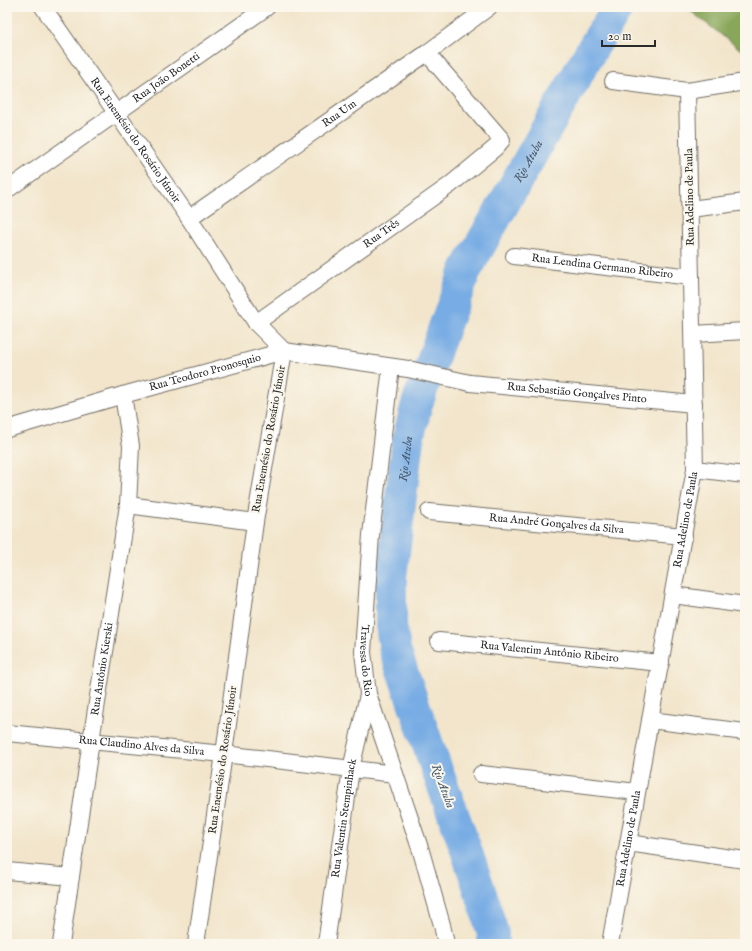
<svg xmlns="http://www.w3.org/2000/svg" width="752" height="951" viewBox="0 0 752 951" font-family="'IM FELL English',serif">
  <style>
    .forest { fill: #89a75a; stroke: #5a6942 }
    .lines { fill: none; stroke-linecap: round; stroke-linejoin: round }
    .river { stroke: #77ace4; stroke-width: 32 }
    .minor-casing { stroke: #716c63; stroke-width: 18 }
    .minor { stroke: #fff; stroke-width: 16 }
    .labels { text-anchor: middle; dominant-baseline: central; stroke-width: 4; stroke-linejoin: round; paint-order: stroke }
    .street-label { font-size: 11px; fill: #2b2b2b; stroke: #fbf7ec }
    .water-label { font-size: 12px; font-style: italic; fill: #46586c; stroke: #fbf7ec }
  </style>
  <rect width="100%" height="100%" fill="#fbf7ec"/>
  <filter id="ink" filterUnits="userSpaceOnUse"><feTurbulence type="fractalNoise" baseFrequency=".025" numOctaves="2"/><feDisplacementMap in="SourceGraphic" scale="8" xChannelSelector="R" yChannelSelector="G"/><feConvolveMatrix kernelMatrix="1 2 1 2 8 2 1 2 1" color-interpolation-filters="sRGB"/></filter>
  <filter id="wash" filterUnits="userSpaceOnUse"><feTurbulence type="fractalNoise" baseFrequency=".012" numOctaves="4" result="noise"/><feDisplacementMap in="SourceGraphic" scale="16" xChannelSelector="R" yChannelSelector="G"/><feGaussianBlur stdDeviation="0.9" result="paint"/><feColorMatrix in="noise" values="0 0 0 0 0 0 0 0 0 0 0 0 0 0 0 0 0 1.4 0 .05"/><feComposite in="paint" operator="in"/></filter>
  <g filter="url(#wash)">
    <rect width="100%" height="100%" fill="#f2e5cb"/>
    <path class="forest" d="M685 7H745V53Z"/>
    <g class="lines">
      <path class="river" id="s1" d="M493 944V934L484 903 463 841 434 762 395 650 391 625V577L408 439 417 404 446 322 466 270 592 49 618 7"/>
    </g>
  </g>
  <g filter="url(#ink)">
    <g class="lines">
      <defs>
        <g id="minor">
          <path id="s2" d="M43 7 189 218 256 323 284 351 255 522 224 754 196 944"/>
          <path d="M613 81 687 91 745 82"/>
          <path id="s3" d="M7 190 267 7"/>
          <path d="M690 209 745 202"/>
          <path id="s4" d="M189 218 427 53 489 7"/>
          <path id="s5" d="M514 256 691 277"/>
          <path id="s6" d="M256 323 450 185 495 148 502 140 427 53"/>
          <path d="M693 334 745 331"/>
          <path id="s7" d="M391 367 371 535 363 652 368 694 421 851 442 925 446 944"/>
          <path id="s8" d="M7 429 123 395 284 351 408 369 470 383 694 404"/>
          <path d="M695 469 745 475"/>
          <path d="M128 505 255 522"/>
          <path id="s9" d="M429 512 684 536"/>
          <path d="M673 595 745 605"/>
          <path id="s10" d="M439 641 661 663"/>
          <path d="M650 720 745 732"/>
          <path id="s11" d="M7 733 224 754 395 774"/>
          <path d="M481 774 637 792"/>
          <path d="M628 843 745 860"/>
          <path d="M7 871 71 877"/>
          <path id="s12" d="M61 944 91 741 128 505 131 446 123 395"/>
          <path id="s13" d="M326 944 351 769 368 695"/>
          <path id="s14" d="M610 944 695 469 687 91"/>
        </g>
      </defs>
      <use href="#minor" class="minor-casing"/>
      <use href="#minor" class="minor"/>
    </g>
  </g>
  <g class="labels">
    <g class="street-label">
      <text stroke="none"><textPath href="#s3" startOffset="195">Rua João Bonetti</textPath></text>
      <text stroke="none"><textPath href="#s4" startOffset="183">Rua Um</textPath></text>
      <text stroke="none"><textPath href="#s2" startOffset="162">Rua Enemésio do Rosário Júnoir</textPath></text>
      <text transform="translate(690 197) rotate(-91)">Rua Adelino de Paula</text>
      <text stroke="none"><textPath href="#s6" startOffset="154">Rua Três</textPath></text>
      <text stroke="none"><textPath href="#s5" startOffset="89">Rua Lendina Germano Ribeiro</textPath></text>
      <text stroke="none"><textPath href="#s8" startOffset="206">Rua Teodoro Pronosquio</textPath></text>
      <text stroke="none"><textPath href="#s8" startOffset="584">Rua Sebastião Gonçalves Pinto</textPath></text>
      <text transform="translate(269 439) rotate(-80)">Rua Enemésio do Rosário Júnoir</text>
      <text stroke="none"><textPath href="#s14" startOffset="431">Rua Adelino de Paula</textPath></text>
      <text stroke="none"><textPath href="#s9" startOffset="128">Rua André Gonçalves da Silva</textPath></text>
      <text stroke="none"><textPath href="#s10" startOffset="111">Rua Valentim Antônio Ribeiro</textPath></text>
      <text stroke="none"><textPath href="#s7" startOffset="295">Travessa do Rio</textPath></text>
      <text stroke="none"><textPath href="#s12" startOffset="278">Rua Antônio Kierski</textPath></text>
      <text stroke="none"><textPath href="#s11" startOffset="135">Rua Claudino Alves da Silva</textPath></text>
      <text transform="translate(223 760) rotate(-82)">Rua Enemésio do Rosário Júnoir</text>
      <text stroke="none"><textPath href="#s13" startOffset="127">Rua Valentin Stempinhack</textPath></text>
      <text stroke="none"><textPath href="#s14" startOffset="107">Rua Adelino de Paula</textPath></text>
    </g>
    <g class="water-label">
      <text stroke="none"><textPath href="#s1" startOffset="827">Rio Atuba</textPath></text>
      <text stroke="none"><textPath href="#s1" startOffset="503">Rio Atuba</textPath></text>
      <text transform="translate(443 786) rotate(70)">Rio Atuba</text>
    </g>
  </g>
  <rect width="752" height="951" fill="none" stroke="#fbf7ec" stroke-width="24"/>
  <path d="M602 40v6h53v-6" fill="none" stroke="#2b2b2b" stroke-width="2"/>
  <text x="608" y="40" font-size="12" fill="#2b2b2b" stroke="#fbf7ec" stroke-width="3" paint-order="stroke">20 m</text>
</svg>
